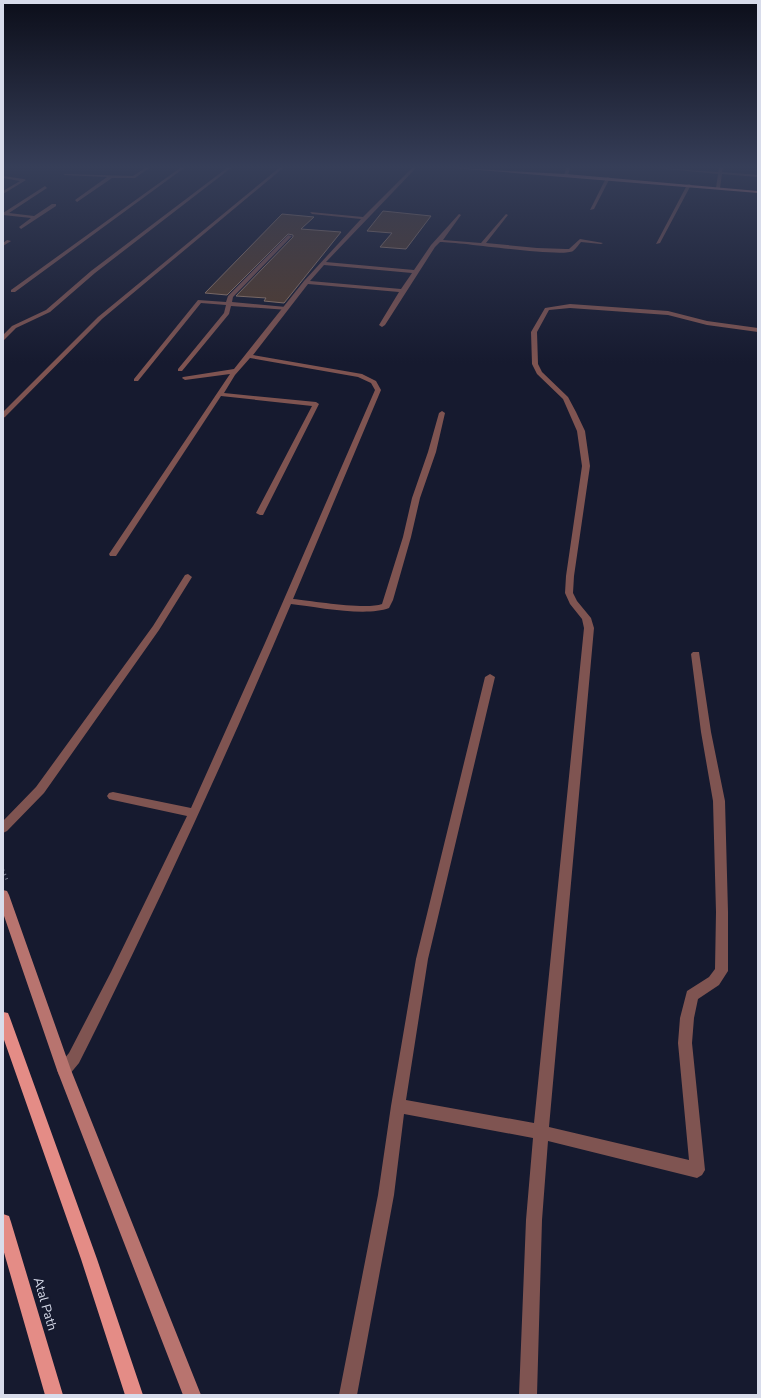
<svg xmlns="http://www.w3.org/2000/svg" width="761" height="1398" viewBox="0 0 761 1398" font-family="'Nunito Sans',sans-serif">
  <style>
    .building { fill: #543c2c; stroke: #997d6c }
    .lines { fill: none; stroke-linecap: round; stroke-linejoin: round }
    .path { stroke: #75798b; stroke-width: 3; stroke-dasharray: 1 3.5; stroke-linecap: butt }
    .lane { fill: #7f5451; fill-rule: evenodd }
    .street { fill: #7f5451; fill-rule: evenodd }
    .secondary { fill: #b8746f; fill-rule: evenodd }
    .primary { fill: #e48c86; fill-rule: evenodd }
    .labels { text-anchor: middle; dominant-baseline: central; stroke-width: 4; stroke-linejoin: round; paint-order: stroke }
    .near-street-label { font-size: 13px; fill: #d8dceb; stroke: #161a2f }
  </style>
  <rect width="100%" height="100%" fill="#161a2f"/>
  <path class="building" d="M383 211 431 216 406 249 380 247 392 233 367 231Z
    M282 214 314 217 301 229 341 232 284 303 264 301 266 298 236 296 293 237V235L288 234 227 295 205 293Z"/>
  <g class="lines">
    <path class="path" d="M3 870 7 880"/>
    <path class="lane" d="M145 168H149L135 178H112L77 202 75 200 107 177 63 175 65 174 133 176Z
      M608 177 610 178 594 209 590 210 606 178Z
      M288 235 292 236 233 297 232 302 286 307 288 308V310L231 306 229 314 182 371H178V369L224 313 226 305 201 303 138 381H134V379L198 300 226 302 228 296Z"/>
    <path class="street" d="M180 168H184L15 292H11V290Z
      M227 168H231L95 273 50 312 16 328 3 341V335L12 326 46 310 91 271Z
      M279 168H283L102 319 5 417 3 418V412L98 317Z
      M412 168H416L326 262 414 270 431 245 459 214 461 215 443 240 481 243 506 214 508 215 486 243 537 248 566 249H569L580 239 603 243 601 244 581 242C579 244 576 249 573 251 562 258 462 242 440 242L435 247 385 325 382 327 379 325 399 292 308 284 253 355 362 374 376 381 381 390 293 599C313 601 366 610 382 604L403 537 412 498 428 452 439 413 442 411 445 413 436 452 420 498 411 537 393 600 389 608C366 617 317 607 291 604 225 759 155 912 79 1063L69 1075 64 1077 59 1075 57 1070 59 1065 69 1053 111 972 187 816 113 800 109 799 107 796 109 793 113 792 191 808 265 643 375 390 371 383 358 377 250 358 235 375 224 393 316 402 319 404 263 515H260L256 513 312 406 221 396 116 556H110L109 554 230 374 185 380 182 378 183 377 234 369 304 281 361 219 312 214 310 212 363 217ZM324 265 412 273 401 289 310 281Z
      M566 168H570L568 175 566 176 564 175Z
      M657 168 718 172 719 168H723L722 172 758 175V177L722 174 720 188 718 189 716 188 718 174Z
      M3 176 24 179 26 180 3 194V191L20 181 3 178Z
      M689 184 691 185 660 243 656 244 687 185Z
      M45 186 47 188 9 213 34 216 52 204H56V206L21 229 19 227 31 218 3 215V213Z
      M7 240 11 241 3 246V243Z
      M570 304 668 311 707 321 758 328V332L707 325 668 315 570 308 549 310 537 332 538 364 542 372 568 397 576 412 585 431 590 466 574 576 573 593 577 601 591 618 594 628 549 1127 689 1160 678 1043 680 1018 687 991 709 977 715 969 716 912 713 801 701 732 691 654 693 652H699L711 732 725 801 728 912V971L719 985 698 999 694 1018 692 1043 705 1170 702 1175 697 1178 548 1141 542 1220 537 1395H519L526 1220 533 1138 404 1114 394 1195 357 1395H339L378 1195 391 1106 416 959 485 677 490 674 495 677 428 959 406 1100 534 1123 584 628 582 619 570 604 565 593 566 576 582 466 577 431 563 399 537 374 532 364 531 332 545 308Z
      M188 574 192 577 159 630 44 793 7 831 3 833V821L36 787 153 626 185 575Z"/>
    <path class="secondary" d="M3 890 7 891 9 895 71 1070 201 1395H183L57 1070 3 913Z"/>
    <path class="primary" d="M454 168 566 174 758 191V193Z
      M3 1012 8 1013 10 1018 97 1259 143 1395H125L81 1259 3 1037Z
      M3 1214 9 1216 11 1222 63 1395H45L3 1249Z"/>
  </g>
  <linearGradient id="sky" x2="0" y2="1"><stop stop-color="#0c0e1a"/><stop offset="0.46" stop-color="#363e58"/><stop offset="1" stop-color="#363e58" stop-opacity="0"/></linearGradient>
  <rect width="761" height="363" fill="url(#sky)"/>
  <g class="labels">
    <g class="near-street-label">
      <text transform="translate(45 1304) rotate(74)">Atal Path</text>
    </g>
  </g>
  <rect width="761" height="1398" fill="none" stroke="#d8dceb" stroke-width="8"/>
</svg>
